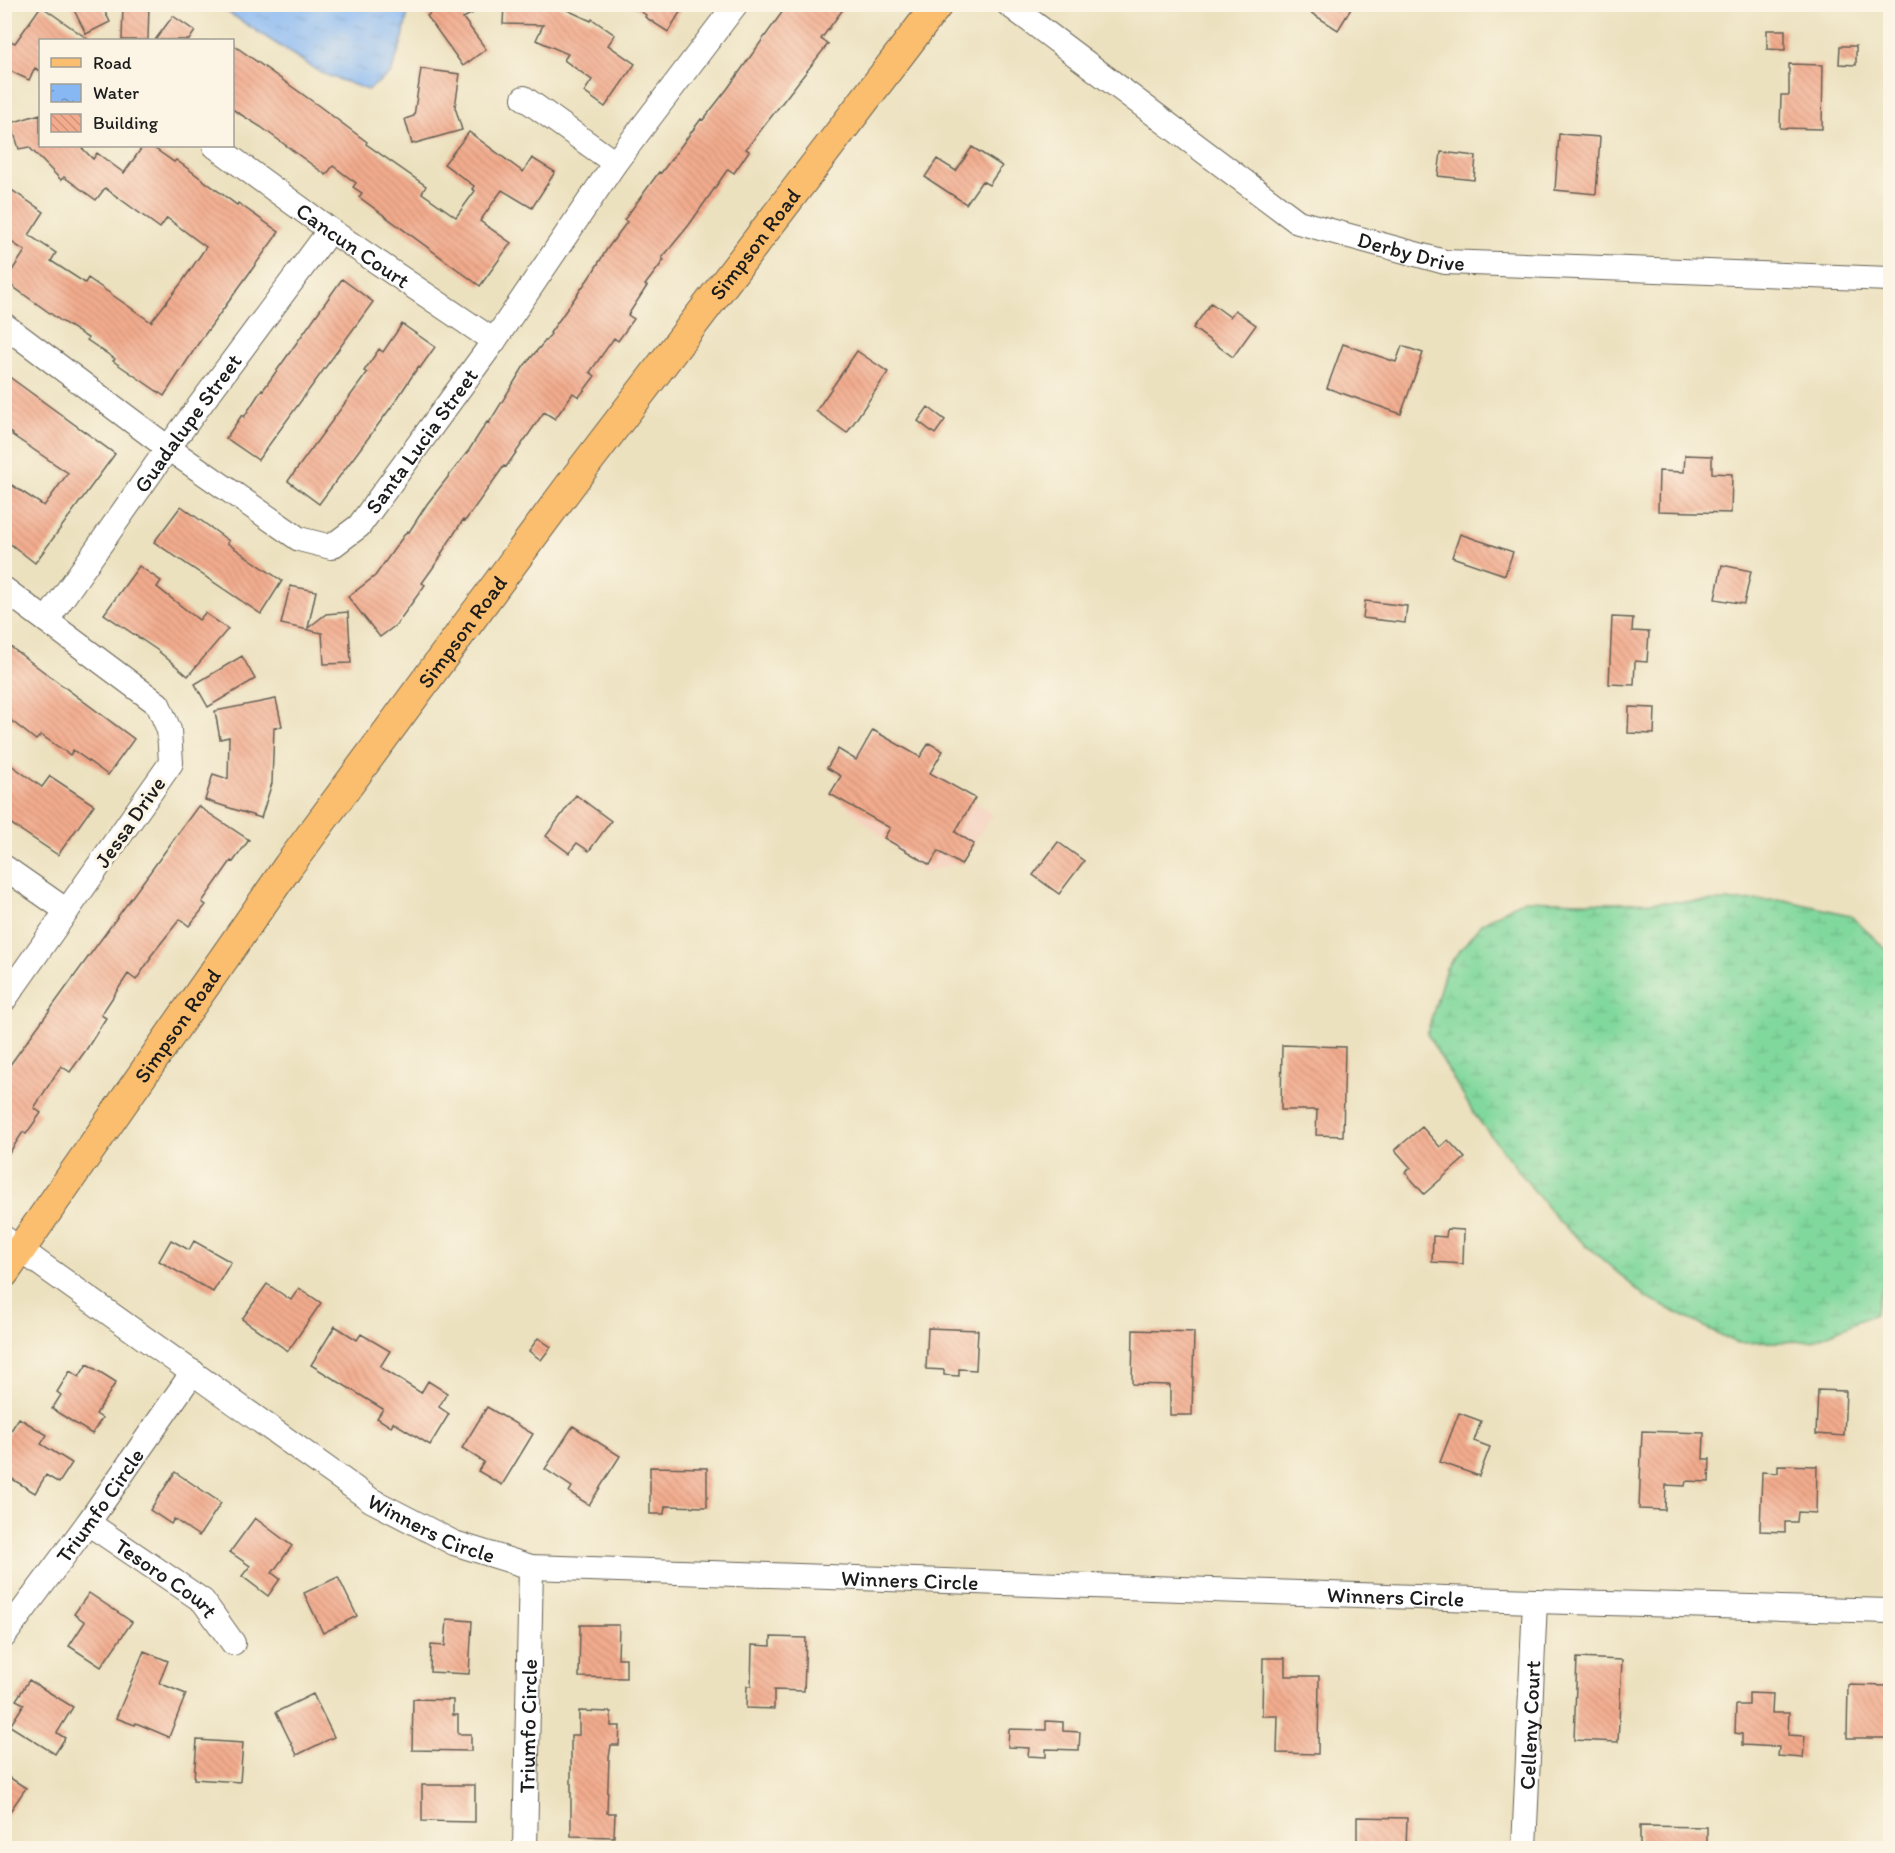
<svg xmlns="http://www.w3.org/2000/svg" width="1895" height="1853" viewBox="0 0 1895 1853" font-family="Itim,sans-serif">
  <style>
    .built { fill: #f5d3c1 }
    .wetland { fill: url(#wetland-marsh); stroke: #4e7a5c; stroke-width: 1.5 }
    .water { fill: url(#water-ripples); stroke: #526a88; stroke-width: 1.5 }
    .building { fill: url(#building-back-hatch) }
    .lines { fill: none; stroke-linecap: round; stroke-linejoin: round }
    .minor-casing { stroke: #656155; stroke-width: 26 }
    .major-casing { stroke: #656155; stroke-width: 32 }
    .minor { stroke: #fff; stroke-width: 24 }
    .major { stroke: #fabe6e; stroke-width: 30 }
    .labels { text-anchor: middle; dominant-baseline: central; stroke-width: 6; stroke-linejoin: round; paint-order: stroke }
    .street-label { font-size: 22px; fill: #1c1c1c; stroke: #fcf5e5 }
  </style>
  <defs>
    <pattern id="wetland-marsh" width="20" height="14" patternUnits="userSpaceOnUse" patternTransform="scale(1.5)"><rect width="20" height="14" fill="#81d89d"/><path d="M1 5h8M5 5V1M11 12h8M15 12V8" fill="none" stroke="#6fb987"/></pattern>
    <pattern id="water-ripples" width="26" height="14" patternUnits="userSpaceOnUse" patternTransform="scale(1.5)"><rect width="26" height="14" fill="#87b8f3"/><path d="M2 4q2-2 4 0t4 0M15 11q2-2 4 0t4 0" fill="none" stroke="#6e95c4"/></pattern>
    <pattern id="building-back-hatch" width="6" height="6" patternUnits="userSpaceOnUse" patternTransform="scale(1.5)"><rect width="6" height="6" fill="#f2ab8d"/><path d="M-1 5l2 2M0 0l6 6M5-1l2 2" fill="none" stroke="#cf9379"/></pattern>
  </defs>
  <rect width="100%" height="100%" fill="#fcf5e5"/>
  <filter id="ink" filterUnits="userSpaceOnUse"><feTurbulence type="fractalNoise" baseFrequency=".0167" numOctaves="2"/><feDisplacementMap in="SourceGraphic" scale="12" xChannelSelector="R" yChannelSelector="G"/><feConvolveMatrix kernelMatrix="1 2 1 2 8 2 1 2 1" color-interpolation-filters="sRGB"/></filter>
  <filter id="wash" filterUnits="userSpaceOnUse"><feTurbulence type="fractalNoise" baseFrequency=".008" numOctaves="4" result="noise"/><feDisplacementMap in="SourceGraphic" scale="24" xChannelSelector="R" yChannelSelector="G"/><feGaussianBlur stdDeviation="1.35" result="paint"/><feColorMatrix in="noise" values="0 0 0 0 0 0 0 0 0 0 0 0 0 0 0 0 0 1.4 0 .05"/><feComposite in="paint" operator="in"/></filter>
  <g filter="url(#wash)">
    <rect width="100%" height="100%" fill="#ece1bf"/>
    <path class="built" d="M874 728 993 815 960 862 923 873 831 792Z"/>
    <path class="wetland" d="M1523 900 1610 903 1784 900 1850 915 1890 953V1263L1875 1314 1812 1341 1737 1343 1647 1298 1558 1221 1474 1114 1427 1034 1446 968 1481 924Z"/>
    <path class="water" d="M217 5H409L403 38 391 73 368 90 321 73Z"/>
    <g id="blocks">
      <path class="building" d="M71 4H101L110 22 86 34Z
        M123 4H149L148 40H122Z
        M442 4H491L463 18 486 49 463 66 427 16Z
        M504 4H554L591 21 592 19 615 35 608 45 635 64 605 107 584 92 592 80 564 60 568 54 536 40 543 25 503 24Z
        M630 4H685L668 32 645 17 646 15Z
        M788 4H847L821 39 828 44 746 149 749 151 734 173 728 169 689 225 662 258 664 260 645 285 647 286 628 315 634 319 618 341 614 338 590 372 595 376 579 397 573 393 555 419 544 412 506 467 504 466 465 521 463 520 441 554 442 555 422 583 425 585 396 625 380 637 348 597 375 576 407 531 409 532 427 504 469 450 487 422 489 423 524 366 551 334 550 333 593 272 607 249 627 222 624 220 659 172 661 173 701 119 703 120 728 88Z
        M1297 4H1354L1338 30Z
        M41 6 89 40H40V71L35 68 29 80 4 68V38L15 43Z
        M173 16 195 31 189 40H155Z
        M1767 30H1785V50L1767 49Z
        M232 44 319 106 367 142 366 144 426 186 422 193 456 217 475 191 472 189 474 186 444 164 469 132 523 172 532 158 555 172 532 208 502 190 480 221 511 243 480 286 359 197 362 193 353 187 356 183 333 166 326 175 261 127 232 109Z
        M1840 46H1856V65L1839 64Z
        M1789 64 1823 65 1822 129 1780 128 1781 95H1789Z
        M421 69 460 74 455 107 462 130 412 144 405 119 414 116Z
        M40 114V146H80L93 159 97 153 124 173 143 146H151L174 162 176 160 237 205 238 203 279 232 198 344 164 396 113 361 115 359 87 340 88 338 61 321 5 281 25 251 4 237V185L44 212 29 235 56 253 51 261 85 283 88 278 151 322 182 282 206 247 167 218 160 228 105 188 96 200 64 177 61 180 29 147 19 149 11 123Z
        M1559 134 1600 137 1596 194 1555 190Z
        M972 147 1002 166 989 185 982 181 966 204 925 177 937 159 956 171Z
        M1441 152 1476 156 1474 180 1438 176Z
        M342 279 373 302 258 460 226 438 242 415 244 417 262 389 263 390Z
        M1211 303 1230 317 1235 310 1256 325 1233 357 1193 328Z
        M402 324 435 347 420 368 418 367 395 402 319 504 288 481 367 373 364 371 379 349 383 352Z
        M1343 344 1396 362 1402 346 1423 353 1401 414 1327 388Z
        M857 351 888 372 847 433 816 411Z
        M4 373 115 454 35 563 4 539V480L44 506 68 473 12 435 13 434 4 427Z
        M928 407 945 420 935 434 918 421Z
        M1685 455 1712 456V473L1732 474 1731 513 1658 511 1659 471 1684 472Z
        M181 506 229 541 227 543 282 581 261 614 154 542Z
        M1460 534 1513 552 1505 575 1452 557Z
        M1722 565 1751 571 1744 604 1715 599Z
        M139 566 161 581 157 587 199 620 205 613 228 629 188 676 157 650 104 614Z
        M290 586 316 591 308 628 326 614 348 612 351 663 324 664 322 633 281 624Z
        M1365 601 1407 606 1405 623 1363 618Z
        M1612 617 1633 618 1632 631 1649 632 1647 662 1635 661 1634 685 1609 684Z
        M4 642 134 739 108 775 73 750 70 755 41 735 36 740 4 715Z
        M242 656 255 679 208 707 195 684Z
        M276 699 282 726 274 728 272 783 261 818 205 800 213 774 228 779 229 737 220 739 215 711Z
        M1629 707 1655 708 1654 734 1628 733Z
        M873 730 920 757 929 743 943 751 930 773 975 798 955 832 974 844 961 865 938 851 930 865 884 838 890 828 830 794 841 776 827 768 838 749 856 760Z
        M4 760 42 787 50 776 94 805 58 855 4 819Z
        M576 795 611 821 589 851 577 843 569 853 546 836Z
        M198 806 249 840 233 862 231 861 202 902 206 905 189 926 180 919 150 957 151 958 136 980 128 974 101 1015 106 1018 86 1050 70 1072 61 1066 34 1108 41 1113 26 1134 23 1132 4 1161V1073Z
        M1058 842 1084 861 1059 894 1033 875Z
        M1282 1045 1345 1047 1343 1136 1316 1135 1317 1110H1281Z
        M1422 1127 1440 1147 1448 1140 1465 1158 1424 1194 1405 1172 1411 1168 1395 1150Z
        M1447 1229 1464 1230 1463 1264 1432 1262 1433 1236 1446 1237Z
        M171 1240 189 1250 194 1241 231 1262 213 1292 159 1261Z
        M267 1284 291 1300 299 1288 321 1303 288 1351 242 1319Z
        M335 1326 357 1340 361 1334 390 1351 380 1367 421 1393 428 1381 447 1393 439 1407 449 1414 430 1445 393 1422 391 1427 377 1418 383 1409 311 1365Z
        M928 1328 978 1330 976 1370 959 1369V1376L944 1375V1370L926 1369Z
        M1133 1330 1194 1332 1192 1415H1170V1385L1132 1384Z
        M538 1338 551 1347 541 1360 529 1351Z
        M87 1364 116 1382 96 1414 102 1418 92 1434 52 1409 61 1395 57 1392 70 1371 79 1377Z
        M1818 1390 1846 1391 1844 1436 1816 1434Z
        M487 1407 533 1434 502 1485 478 1471 484 1462 462 1448Z
        M1459 1413 1481 1421 1474 1441 1490 1447 1479 1476 1440 1462Z
        M19 1418 47 1435 41 1444 72 1463 59 1483 46 1475 35 1493 4 1474V1441Z
        M573 1426 620 1456 589 1505 569 1492 572 1487 545 1469Z
        M1642 1431 1704 1433 1703 1459H1710L1709 1482 1686 1481 1685 1486 1666 1485 1665 1510 1639 1509Z
        M1778 1465 1817 1466 1816 1513 1798 1512 1797 1522H1785V1532L1760 1531 1762 1472 1778 1473Z
        M650 1467 707 1468V1507L665 1506 664 1514H650Z
        M175 1472 221 1503 199 1536 174 1519 171 1524 150 1510Z
        M255 1518 292 1546 272 1573 280 1579 268 1596 242 1576 250 1566 230 1552Z
        M338 1577 357 1616 323 1633 304 1593Z
        M89 1593 132 1622 101 1667 69 1646 85 1622 74 1614Z
        M447 1619 472 1621 469 1674 430 1672 431 1645 445 1646Z
        M580 1625H619L618 1658H626V1678L579 1677Z
        M771 1637 806 1638 804 1691 774 1690V1709L746 1708 747 1686H751L752 1645 771 1646Z
        M144 1651 168 1661 159 1683 186 1694 169 1737 136 1723 135 1725 116 1718Z
        M1263 1658H1285V1676H1319L1318 1754 1277 1753 1278 1716H1262Z
        M1577 1658 1622 1660 1618 1742 1574 1740Z
        M29 1680 73 1707 57 1733 65 1738 55 1754 10 1726 24 1704 16 1700Z
        M1848 1685 1889 1686 1888 1738H1847Z
        M1749 1693 1773 1694 1772 1713H1789L1788 1735 1805 1736 1803 1758 1778 1756 1779 1747 1742 1745V1734L1735 1733 1736 1705H1749Z
        M313 1694 334 1737 297 1755 276 1712Z
        M413 1699 453 1700V1715H458V1734H471V1751L412 1750Z
        M579 1711 611 1712V1726H620L619 1745H611L609 1758 607 1813H615L614 1837 571 1836V1735H579Z
        M1046 1721 1063 1722V1731L1080 1732 1079 1750 1046 1749V1757L1028 1756 1029 1748 1008 1747 1009 1729 1046 1730Z
        M197 1740 243 1743 240 1782 194 1779Z
        M4 1774 26 1788 4 1820Z
        M422 1785H475V1822L422 1821Z
        M1357 1817 1407 1818 1406 1848H1357Z
        M1640 1826 1707 1827V1848H1640Z"/>
    </g>
  </g>
  <g filter="url(#ink)">
    <use href="#blocks" fill-opacity="0" stroke="#656155" stroke-width="1.5"/>
    <g class="lines">
      <defs>
        <g id="minor">
          <path id="s1" d="M1008 4 1298 222 1445 262 1890 279"/>
          <path d="M524 98 615 163"/>
          <path id="s2" d="M215 146 330 230 494 341"/>
          <path id="s3" d="M4 325 168 448 299 539 331 547 359 526 494 341 615 163 736 4"/>
          <path d="M4 589 158 704 169 730 171 763 4 1000"/>
          <path id="s4" d="M47 620 168 448 330 230"/>
          <path d="M4 867 67 911"/>
          <path id="s5" d="M4 1238 371 1500 454 1543 531 1567 1535 1601 1890 1611"/>
          <path id="s6" d="M88 1523 203 1601 233 1643"/>
          <path id="s7" d="M4 1636 88 1523 193 1372"/>
          <path id="s8" d="M525 1848 531 1567"/>
          <path id="s9" d="M1524 1848 1535 1601"/>
        </g>
        <g id="major">
          <path id="s10" d="M4 1273 289 865 577 476 938 4"/>
        </g>
      </defs>
      <use href="#minor" class="minor-casing"/>
      <use href="#major" class="major-casing"/>
      <use href="#minor" class="minor"/>
      <use href="#major" class="major"/>
    </g>
  </g>
  <g class="labels">
    <g class="street-label">
      <text stroke="none"><textPath href="#s10" startOffset="1274">Simpson Road</textPath></text>
      <text stroke="none"><textPath href="#s2" startOffset="170">Cancun Court</textPath></text>
      <text stroke="none"><textPath href="#s1" startOffset="480">Derby Drive</textPath></text>
      <text stroke="none"><textPath href="#s4" startOffset="242">Guadalupe Street</textPath></text>
      <text stroke="none"><textPath href="#s3" startOffset="538">Santa Lucia Street</textPath></text>
      <text stroke="none"><textPath href="#s10" startOffset="788">Simpson Road</textPath></text>
      <text transform="translate(130 822) rotate(-55)">Jessa Drive</text>
      <text stroke="none"><textPath href="#s10" startOffset="302">Simpson Road</textPath></text>
      <text stroke="none"><textPath href="#s7" startOffset="162">Triumfo Circle</textPath></text>
      <text stroke="none"><textPath href="#s5" startOffset="518">Winners Circle</textPath></text>
      <text stroke="none"><textPath href="#s6" startOffset="96">Tesoro Court</textPath></text>
      <text stroke="none"><textPath href="#s5" startOffset="1004">Winners Circle</textPath></text>
      <text stroke="none"><textPath href="#s5" startOffset="1490">Winners Circle</textPath></text>
      <text stroke="none"><textPath href="#s9" startOffset="123">Celleny Court</textPath></text>
      <text stroke="none"><textPath href="#s8" startOffset="122">Triumfo Circle</textPath></text>
    </g>
  </g>
  <rect width="1895" height="1853" fill="none" stroke="#fcf5e5" stroke-width="24"/>
  <rect x="39" y="39" width="195" height="108" fill="#fcf5e5" stroke="#a29e95" stroke-width="1.5"/>
  <rect x="51" y="58" width="30" height="9" fill="#fabe6e" stroke="#a29e95" stroke-width="1.5"/>
  <text x="93" y="69" font-size="18" fill="#1c1c1c">Road</text>
  <rect x="51" y="84" width="30" height="18" fill="url(#water-ripples)" stroke="#a29e95" stroke-width="1.5"/>
  <text x="93" y="99" font-size="18" fill="#1c1c1c">Water</text>
  <rect x="51" y="114" width="30" height="18" fill="url(#building-back-hatch)" stroke="#a29e95" stroke-width="1.5"/>
  <text x="93" y="129" font-size="18" fill="#1c1c1c">Building</text>
</svg>
